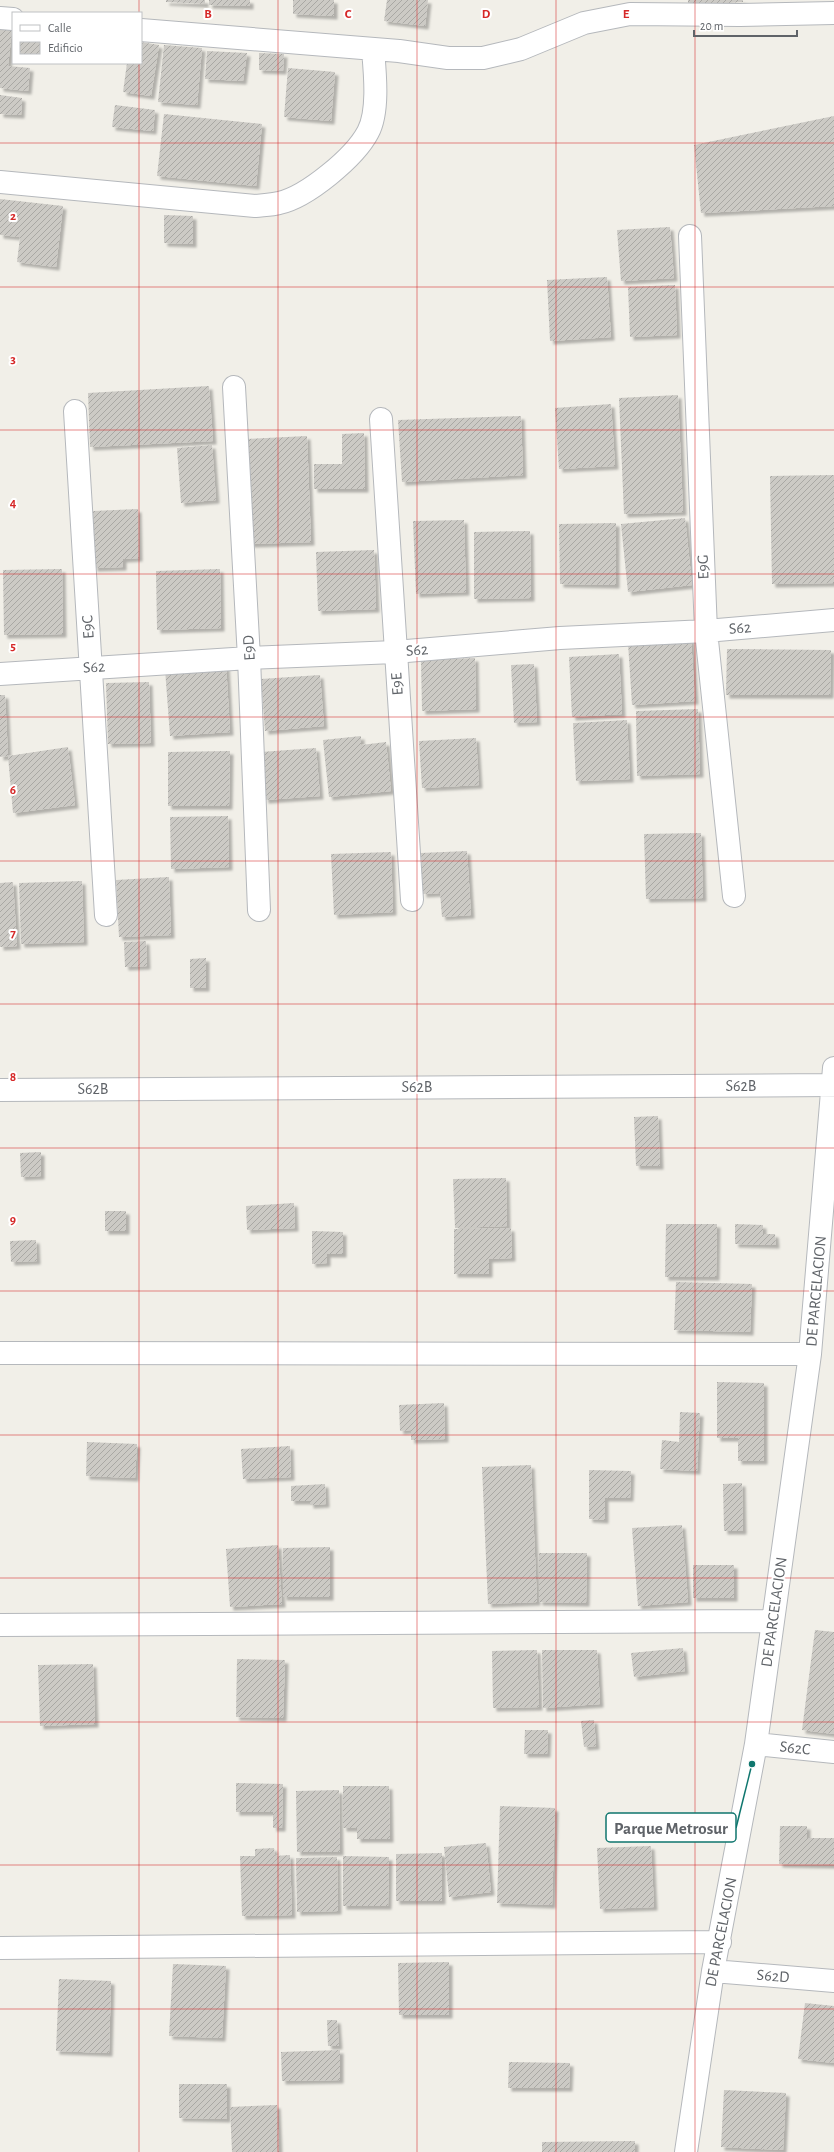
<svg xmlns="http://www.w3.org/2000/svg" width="834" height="2152" viewBox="0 0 834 2152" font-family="'Alegreya Sans',sans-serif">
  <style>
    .building { fill: url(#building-hatch); filter: url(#shadow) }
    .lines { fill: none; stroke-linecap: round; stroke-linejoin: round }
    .street-casing { stroke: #b5b8bc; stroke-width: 24 }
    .street { stroke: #fff; stroke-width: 22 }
    .grid { fill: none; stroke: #d62828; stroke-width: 1; stroke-opacity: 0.55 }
    .labels { text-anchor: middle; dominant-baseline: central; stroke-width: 4; stroke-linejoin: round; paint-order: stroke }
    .street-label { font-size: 16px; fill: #5f6368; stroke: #fff }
    .grid-label { font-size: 13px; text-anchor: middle; font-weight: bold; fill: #d62828; stroke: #fff; stroke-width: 4; stroke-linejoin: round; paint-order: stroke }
    .leader { fill: none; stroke: #0f766e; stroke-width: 1.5 }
    .callout-dot { fill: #0f766e; stroke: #fff; stroke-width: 1.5 }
    .callout { fill: #fff; stroke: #0f766e; stroke-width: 1.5 }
    .callout-label { font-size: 17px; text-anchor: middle; font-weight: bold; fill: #5f6368 }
  </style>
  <defs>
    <pattern id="building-hatch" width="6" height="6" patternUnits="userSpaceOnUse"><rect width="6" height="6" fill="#cccac5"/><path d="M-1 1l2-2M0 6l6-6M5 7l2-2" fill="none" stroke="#a9a8a4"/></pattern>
    <filter id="shadow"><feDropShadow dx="3.5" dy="3.5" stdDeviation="1" flood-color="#0004"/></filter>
  </defs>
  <rect width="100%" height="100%" fill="#f1efe8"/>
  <path class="building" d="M166 0H205V4L166 2Z
    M209 0H250V6L209 5Z
    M293 0H334V16L293 14Z
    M387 0H428L425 26 384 21Z
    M688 0H743V2L688 6Z
    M0 29 12 30 8 66 30 68 28 91 0 88Z
    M141 42 159 45 151 96 123 92 127 63H141Z
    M164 45 202 48 197 105 158 102Z
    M207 51 247 53 243 81 205 79Z
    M259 53 284 54 283 71 259 70Z
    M288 68 335 72 331 121 284 117Z
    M0 95 22 98 21 115 0 114Z
    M115 105 155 110 153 131 112 127Z
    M164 114 262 124 256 186 157 176Z
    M834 116V206L701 213 694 145Z
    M0 199 63 206 56 267 17 262 20 237 0 235Z
    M164 215 193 216V244L164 243Z
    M670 227 674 278 621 281 617 230Z
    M607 277 611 337 550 341 547 280Z
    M675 285 677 335 630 337 628 287Z
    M209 386 213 441 90 447 88 393Z
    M678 395 683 512 624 514 619 398Z
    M611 404 615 466 559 469 555 408Z
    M521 416 523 475 402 482 398 420Z
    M364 433 365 489H314V464H342V434Z
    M307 436 311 542 250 544 246 439Z
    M212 445 216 500 181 503 177 448Z
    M834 475V583L772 584 770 476Z
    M138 509 139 558 123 559V567L94 568 93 511Z
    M685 518 692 585 628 592 621 524Z
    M464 520 466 592 416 594 413 521Z
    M616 523V585L560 584 559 524Z
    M530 531 531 598 474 599V532Z
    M374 550 376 609 318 611 316 552Z
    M62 569 63 634 4 635 3 570Z
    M220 569 221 628 157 630 156 571Z
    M691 639 695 701 632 705 628 643Z
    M727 649 831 650 830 695H726Z
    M619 654 622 714 572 717 569 657Z
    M475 658 476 709 422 711 421 660Z
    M226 664 230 732 170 736 165 669Z
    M534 664 537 722 514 723 511 665Z
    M320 675 324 726 265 731 261 679Z
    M149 682 151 743 108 744 106 683Z
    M0 695H5L8 756 68 747 75 805 13 813 8 756 0 757Z
    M698 709 700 774 637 776 636 711Z
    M627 720 630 779 576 781 573 723Z
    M361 736V745L386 742 391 791 329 797 323 740Z
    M476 738 479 785 422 788 419 741Z
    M316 748 320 796 265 800 261 752Z
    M230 751 229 806H168V752Z
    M228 816 229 867 171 869 170 817Z
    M701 833 703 898 646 899 644 834Z
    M467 851 471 915 442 917 440 893 423 894 421 853Z
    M391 852 393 912 334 915 331 854Z
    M169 877 171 935 119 937 116 880Z
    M82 881 84 942 21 944 19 883Z
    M13 882 17 946 0 947V883Z
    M146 941 147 966 125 967 124 942Z
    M206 958V988H190V959Z
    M658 1116 660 1166H636L634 1117Z
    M41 1152V1176L21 1177 20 1153Z
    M506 1178 507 1226 455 1228 453 1179Z
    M294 1203 295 1228 247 1230 246 1206Z
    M105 1211H126V1231H105Z
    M666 1224H717L716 1277H665Z
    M735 1224 763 1225V1234H775L776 1245 735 1244Z
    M511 1228 512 1258 489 1259V1274H454V1229Z
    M312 1231 343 1232V1254H327V1263L312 1264Z
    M36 1240 37 1261 11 1262 10 1241Z
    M676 1282 752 1284 750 1332 674 1330Z
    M717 1382 764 1383V1461H738V1438H717Z
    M444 1403 445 1439 411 1440V1430L400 1431 399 1405Z
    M680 1412 700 1413 697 1471 660 1469 662 1440 679 1442Z
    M87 1442 137 1444 135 1478 86 1476Z
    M290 1446 291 1477 243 1479 241 1449Z
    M531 1465 537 1602 488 1604 482 1467Z
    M589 1470 631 1471 630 1498H605V1520L589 1519Z
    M742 1483 743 1531H724L723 1484Z
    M325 1484 326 1504 310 1505V1501H291V1486Z
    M682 1525 688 1602 638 1606 632 1528Z
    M278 1545 282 1604 230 1607 226 1549Z
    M330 1547V1597H283V1548Z
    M539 1553H587L586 1603 539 1602Z
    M693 1565H734V1598H693Z
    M815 1630 834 1632V1734L802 1730Z
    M683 1648 685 1671 634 1677 631 1653Z
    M537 1650 539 1707 493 1708 492 1651Z
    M542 1650H597L600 1704 543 1708Z
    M237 1659 285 1660 283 1718 236 1717Z
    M93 1664 95 1724 40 1726 38 1665Z
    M594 1720 596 1746 584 1747 581 1721Z
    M525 1730H548L547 1754H524Z
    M236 1783 283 1784 282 1828H273V1812H236Z
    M343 1786H389L390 1839H357V1828H343Z
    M339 1790 340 1852H297L296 1791Z
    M500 1806 555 1808 552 1905 497 1903Z
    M780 1826H807V1838H834V1865L779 1864Z
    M486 1843 491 1892 449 1897 444 1847Z
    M651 1846 654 1907 600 1909 597 1848Z
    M274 1848 275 1856 290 1855 292 1915 242 1916 240 1856H255V1849Z
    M442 1853V1901H396V1854Z
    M343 1856 389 1857 388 1906H343Z
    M337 1857 338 1911 297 1912 296 1858Z
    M449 1962V2015H399L398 1963Z
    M173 1964 226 1966 222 2038 169 2036Z
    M59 1979 111 1981 109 2053 56 2051Z
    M805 2003 834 2006V2063L798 2059Z
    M327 2020H337L339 2046H328Z
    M340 2050V2080L282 2081 281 2052Z
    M509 2062 570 2063 569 2088H508Z
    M179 2084H227V2119L179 2118Z
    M724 2090 786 2093 783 2150 721 2147Z
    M277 2105 279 2152H232L230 2107Z
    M635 2141V2152H542V2142Z"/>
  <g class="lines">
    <defs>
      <path id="street" d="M0 18 13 19
        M141 30 399 51 448 58H483L521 49 584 23 630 14 740 15 834 13
        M0 182 255 206C263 205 271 205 279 203 307 197 355 157 368 132 379 112 375 73 373 50
        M690 236 706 631 734 896
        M234 387 249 658 259 910
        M75 411 106 915
        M381 419 412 900
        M0 674 249 658 395 652 560 638 706 631 834 620
        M0 1090 834 1085
        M0 1353 810 1354
        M0 1625 773 1621
        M756 1744 834 1752
        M0 1948 720 1942
        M713 1971 834 1981
        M686 2152 713 1971 756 1744 810 1354 834 1068"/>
    </defs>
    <use href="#street" class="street-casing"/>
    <use href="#street" class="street"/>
  </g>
  <path class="grid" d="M139 0V13M278 0V2152M417 0V2152M556 0V2152M695 0V2152M139 63V2152M0 143H834M0 287H834M0 430H834M0 574H834M0 717H834M0 861H834M0 1004H834M0 1148H834M0 1291H834M0 1435H834M0 1578H834M0 1722H834M0 1865H834M0 2009H834"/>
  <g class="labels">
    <g class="street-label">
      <text transform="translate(703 567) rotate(-92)">E9G</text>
      <text transform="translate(88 627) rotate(-94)">E9C</text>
      <text transform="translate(740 628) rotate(-5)">S62</text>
      <text transform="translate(249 648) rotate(-93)">E9D</text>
      <text transform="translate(417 650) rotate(-5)">S62</text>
      <text transform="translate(94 667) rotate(-4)">S62</text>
      <text transform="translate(397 684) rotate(-94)">E9E</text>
      <text x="741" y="1086">S62B</text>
      <text x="417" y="1087">S62B</text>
      <text x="93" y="1089">S62B</text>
      <text transform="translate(816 1291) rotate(-85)">DE PARCELACION</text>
      <text transform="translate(774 1612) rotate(-82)">DE PARCELACION</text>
      <text transform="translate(795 1748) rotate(6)">S62C</text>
      <text transform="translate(721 1932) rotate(-79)">DE PARCELACION</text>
      <text transform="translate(773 1976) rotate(4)">S62D</text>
    </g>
  </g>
  <g class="grid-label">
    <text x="208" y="18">B</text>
    <text x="348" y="18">C</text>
    <text x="486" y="18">D</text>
    <text x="626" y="18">E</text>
    <text x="13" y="220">2</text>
    <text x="13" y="363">3</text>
    <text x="13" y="507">4</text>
    <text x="13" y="650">5</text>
    <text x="13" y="794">6</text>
    <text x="13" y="937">7</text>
    <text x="13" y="1081">8</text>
    <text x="13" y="1224">9</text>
  </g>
  <path class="leader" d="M752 1764L736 1828"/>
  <circle class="callout-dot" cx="752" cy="1764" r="4"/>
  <rect class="callout" x="606" y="1813" width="130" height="29" rx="4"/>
  <g class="callout-label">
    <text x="671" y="1834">Parque Metrosur</text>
  </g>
  <rect x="12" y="12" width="130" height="52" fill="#ffffff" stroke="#bfc1c3"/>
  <rect x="20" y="25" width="20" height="6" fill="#ffffff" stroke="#bfc1c3"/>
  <text x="48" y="32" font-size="12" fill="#5f6368">Calle</text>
  <rect x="20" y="42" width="20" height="12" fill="url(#building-hatch)" stroke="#bfc1c3"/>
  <text x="48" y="52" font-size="12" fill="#5f6368">Edificio</text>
  <path d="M694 30v6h103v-6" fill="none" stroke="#5f6368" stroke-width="2"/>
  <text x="700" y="30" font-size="12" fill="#5f6368" stroke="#ffffff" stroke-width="3" paint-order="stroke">20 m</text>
</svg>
